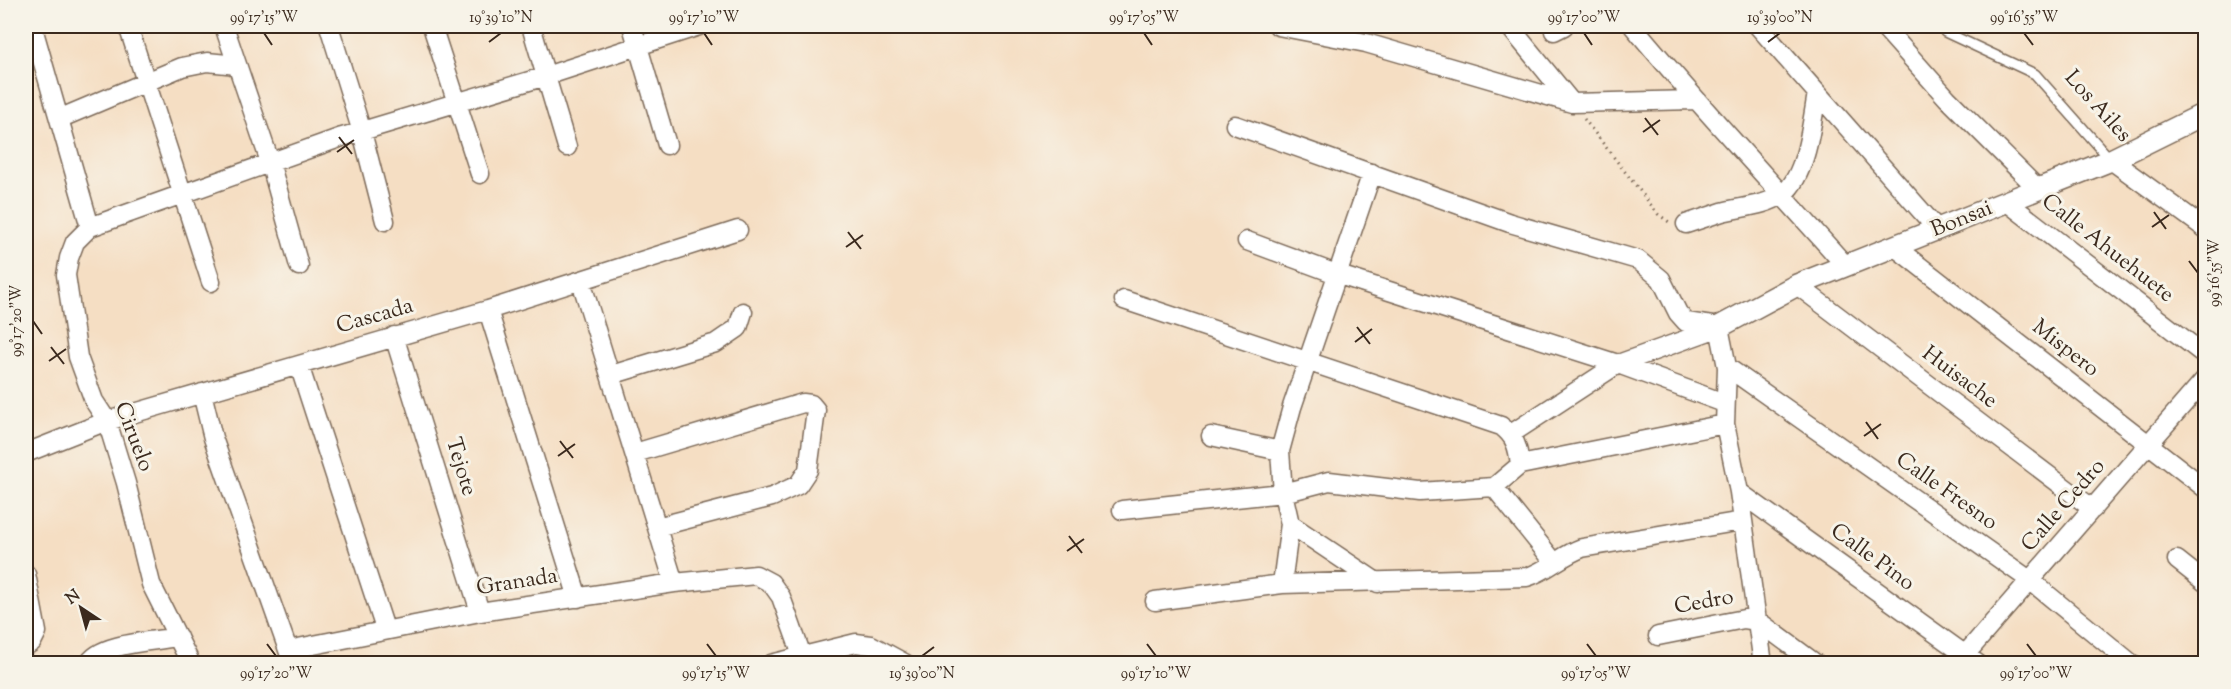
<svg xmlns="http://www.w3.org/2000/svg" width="2231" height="689" viewBox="0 0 2231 689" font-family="'Sorts Mill Goudy',serif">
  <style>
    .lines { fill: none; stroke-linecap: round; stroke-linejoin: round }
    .service-casing { stroke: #7c6958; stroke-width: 12 }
    .minor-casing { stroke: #7c6958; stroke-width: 21 }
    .tertiary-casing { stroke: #7c6958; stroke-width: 24 }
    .path { stroke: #7c6958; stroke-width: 3; stroke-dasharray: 1.5 4.5; stroke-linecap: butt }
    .service { stroke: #fff; stroke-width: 9 }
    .minor { stroke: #fff; stroke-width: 18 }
    .tertiary { stroke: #fff; stroke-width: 21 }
    .ticks { fill: none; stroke: #3b2a1e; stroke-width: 2 }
    .labels { text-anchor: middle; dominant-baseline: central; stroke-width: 6; stroke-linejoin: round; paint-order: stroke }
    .street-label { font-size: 22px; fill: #3b2a1e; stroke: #f7f3e8 }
    .neatline { fill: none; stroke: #3b2a1e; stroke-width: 2 }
    .ticks-label { font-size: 15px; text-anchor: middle; fill: #3b2a1e }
  </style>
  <rect width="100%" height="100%" fill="#f7f3e8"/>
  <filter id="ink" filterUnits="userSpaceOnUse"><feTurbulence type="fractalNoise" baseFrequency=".0167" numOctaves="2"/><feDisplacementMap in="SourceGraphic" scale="12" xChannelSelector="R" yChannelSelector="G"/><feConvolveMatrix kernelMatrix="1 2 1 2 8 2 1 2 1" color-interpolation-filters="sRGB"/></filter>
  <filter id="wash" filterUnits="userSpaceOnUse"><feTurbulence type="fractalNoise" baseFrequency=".008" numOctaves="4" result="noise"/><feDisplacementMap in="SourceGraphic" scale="24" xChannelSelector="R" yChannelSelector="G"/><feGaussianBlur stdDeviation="1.35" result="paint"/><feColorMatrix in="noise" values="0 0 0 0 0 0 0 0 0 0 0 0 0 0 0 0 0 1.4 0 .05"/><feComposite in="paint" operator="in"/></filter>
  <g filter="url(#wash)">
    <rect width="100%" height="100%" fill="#f5dec3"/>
  </g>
  <g filter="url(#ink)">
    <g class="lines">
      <defs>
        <path id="service" d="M1945 32 2035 74 2111 160"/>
        <path id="minor" d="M128 26 211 282
          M224 26 270 162 299 266
          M329 26 362 132 385 221
          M432 26 480 174
          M531 26 567 147
          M632 26 667 145
          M1278 26 1366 43 1572 103 1694 100
          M1509 26 1572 103
          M1633 26C1701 108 1774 185 1845 265
          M1758 26 1938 230
          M1883 26 1947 98 2039 190
          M1554 31 1564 26
          M35 35 90 227
          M61 118 182 67 207 62 237 65
          M1235 125 1510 223 1638 260 1661 279 1678 313 1686 322 1719 327
          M2111 160 2206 229
          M2007 202 2206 356
          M1686 224C1698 220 1710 216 1722 212 1741 207 1767 206 1784 193 1807 174 1812 121 1817 93
          M1247 241 1339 275 1618 364 1724 403
          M1895 247 2206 489
          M581 281 674 583
          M1797 285 2093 509
          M1124 300 1501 426C1515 436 1518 447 1520 465
          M488 310 578 598
          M1719 327 1727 367 1725 424 1739 492 1763 664
          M394 336 480 612
          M299 365 385 629
          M1727 367 2031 581 2132 664
          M611 375 716 343 738 328 743 312
          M202 393 213 438 293 664
          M1511 434 1618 364 1712 330
          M1211 436 1280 451 1283 493 1290 524 1282 584
          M1280 451 1292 407 1372 173
          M26 453 107 421 488 310 738 230
          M635 453 803 403 811 404 816 410 808 470 798 485 772 497 657 527
          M1494 487 1554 562
          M1739 492 1978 664
          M1122 510 1283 493 1329 481 1420 492 1494 487 1520 465 1725 424
          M1290 524 1378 583
          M2177 560 2206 583
          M26 574 37 632 32 642 26 646
          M1155 601 1282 584 1527 577C1547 571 1562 555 1582 548L1742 521
          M1658 636 1744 619 1758 621 1816 664
          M288 650 480 612 674 583 756 575 771 583 781 597 805 664
          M89 664C97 643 157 641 178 637
          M191 664 151 584 126 483 107 421 94 401 78 357 66 275 69 258 75 242 90 227 342 137 546 76 699 26
          M771 664 856 643 871 645 906 664
          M1957 664 2206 378"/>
        <path id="tertiary" d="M1719 327 1797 285 2111 160 2206 113"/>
      </defs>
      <use href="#service" class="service-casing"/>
      <use href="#minor" class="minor-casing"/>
      <use href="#tertiary" class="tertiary-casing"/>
      <path class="path" d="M1584 119 1658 214 1669 222"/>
      <use href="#service" class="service"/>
      <use href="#minor" class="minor"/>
      <use href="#tertiary" class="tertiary"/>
    </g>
  </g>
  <path class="ticks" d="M264 33 272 45M704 33 712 45M1144 33 1152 45M1584 33 1592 45M2024 33 2033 45M489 42 501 33M1768 42 1780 33M1645 118 1658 135M1643 132 1660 120M339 137 352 154M337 152 354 140M2154 212 2166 229M2152 227 2169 215M848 232 861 249M846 247 863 235M2189 261 2198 273M33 321 42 334M1357 327 1370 344M1355 342 1372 329M51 347 64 364M49 361 66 349M1866 422 1878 439M1864 436 1881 424M560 441 573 458M558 456 575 444M1069 536 1082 553M1067 551 1084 539M267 644 276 656M707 644 716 656M1147 644 1156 656M1587 644 1596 656M2027 644 2036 656M922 656 934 647"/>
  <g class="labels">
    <g class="street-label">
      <text transform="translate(2097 107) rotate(48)">Los Ailes</text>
      <text transform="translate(1962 220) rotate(-22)">Bonsai</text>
      <text transform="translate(2107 249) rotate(38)">Calle Ahuehuete</text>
      <text transform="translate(375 317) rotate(-16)">Cascada</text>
      <text transform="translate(2065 349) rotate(38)">Mispero</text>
      <text transform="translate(1959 378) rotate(37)">Huisache</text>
      <text transform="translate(133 437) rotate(69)">Ciruelo</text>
      <text transform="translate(460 467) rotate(73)">Tejote</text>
      <text transform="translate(1946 492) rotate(35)">Calle Fresno</text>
      <text transform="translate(2064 506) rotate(-49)">Calle Cedro</text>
      <text transform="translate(1872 558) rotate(36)">Calle Pino</text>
      <text transform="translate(517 583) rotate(-9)">Granada</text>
      <text transform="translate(1704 603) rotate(-10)">Cedro</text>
    </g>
  </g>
  <rect width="2231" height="689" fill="none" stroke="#f7f3e8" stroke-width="66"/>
  <g transform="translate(81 608) rotate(324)" stroke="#f7f3e8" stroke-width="4.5" paint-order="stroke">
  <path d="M0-4.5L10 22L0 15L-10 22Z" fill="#3b2a1e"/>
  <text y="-9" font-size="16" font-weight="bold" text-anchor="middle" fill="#3b2a1e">N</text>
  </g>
  <rect x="33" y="33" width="2165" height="623" class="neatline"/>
  <g class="ticks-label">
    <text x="264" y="22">99°17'15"W</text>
    <text x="501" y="22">19°39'10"N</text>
    <text x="704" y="22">99°17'10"W</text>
    <text x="1144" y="22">99°17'05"W</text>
    <text x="1584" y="22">99°17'00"W</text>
    <text x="1780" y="22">19°39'00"N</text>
    <text x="2024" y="22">99°16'55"W</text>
    <text transform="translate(2214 273) rotate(-90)" y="5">99°16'55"W</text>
    <text transform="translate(16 321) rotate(-90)" y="5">99°17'20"W</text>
    <text x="276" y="678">99°17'20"W</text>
    <text x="716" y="678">99°17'15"W</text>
    <text x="922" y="678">19°39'00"N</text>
    <text x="1156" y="678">99°17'10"W</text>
    <text x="1596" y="678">99°17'05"W</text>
    <text x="2036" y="678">99°17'00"W</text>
  </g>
</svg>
